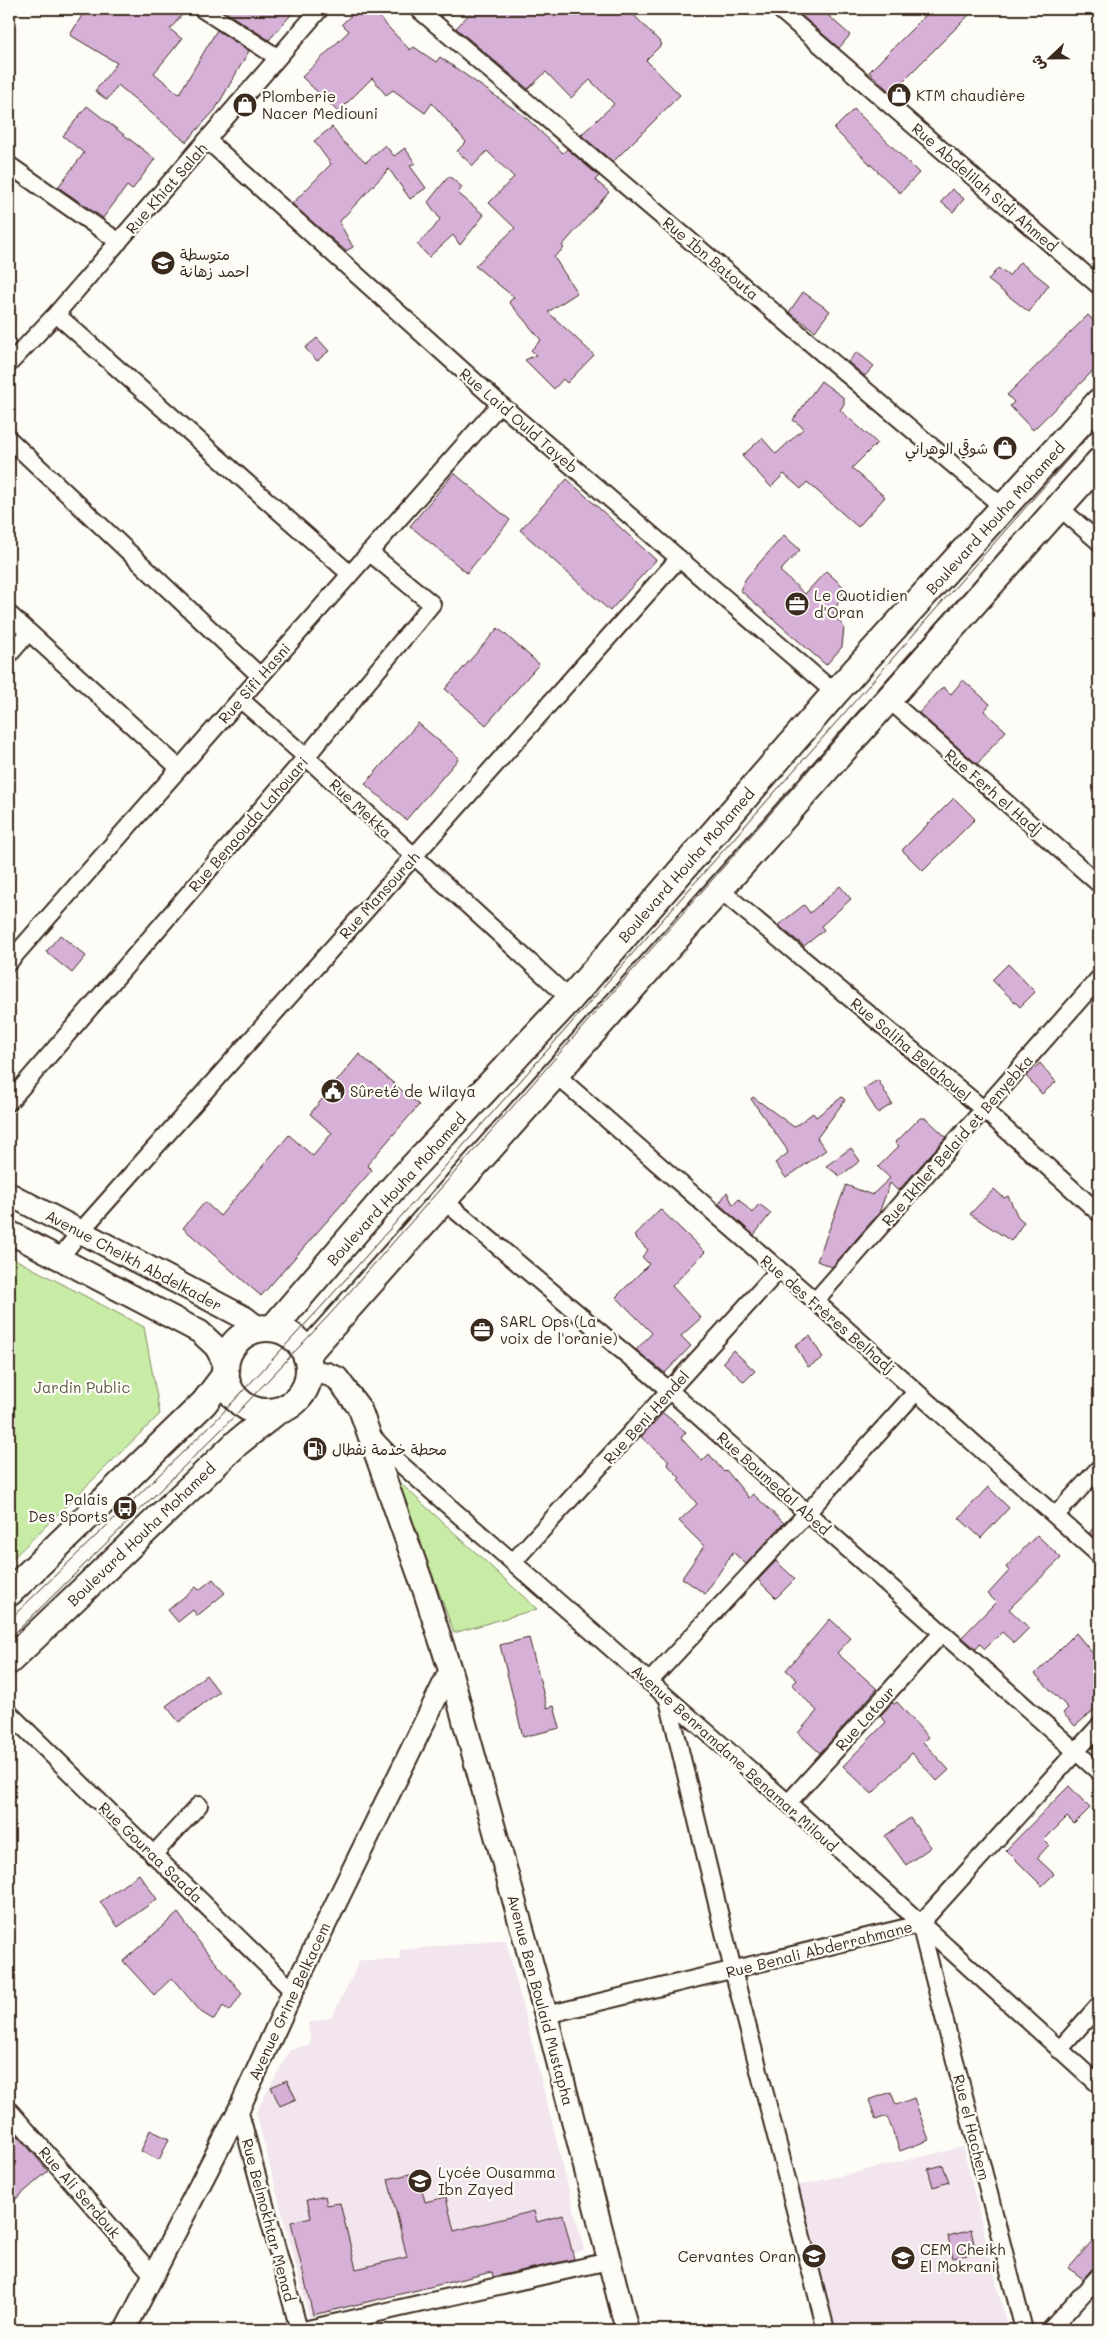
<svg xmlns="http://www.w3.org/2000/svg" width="1108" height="2339" viewBox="0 0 1108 2339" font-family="Mali,'Playpen Sans Arabic',sans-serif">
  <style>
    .built { fill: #f2e5ee }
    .green { fill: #c8eca6; stroke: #828b62 }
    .building { fill: #d7b0d8; stroke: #3b2a1e }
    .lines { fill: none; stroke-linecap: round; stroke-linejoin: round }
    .minor-casing { stroke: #3b2a1e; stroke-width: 20 }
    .tertiary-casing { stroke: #3b2a1e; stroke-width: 24 }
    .secondary-casing { stroke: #3b2a1e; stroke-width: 26 }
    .primary-casing { stroke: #3b2a1e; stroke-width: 30 }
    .minor { stroke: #fdfcf7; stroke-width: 16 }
    .tertiary { stroke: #fdfcf7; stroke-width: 20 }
    .secondary { stroke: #fdfcf7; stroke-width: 22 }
    .primary { stroke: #fdfcf7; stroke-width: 26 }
    .tram { stroke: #3b2a1e; stroke-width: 1 }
    .labels { text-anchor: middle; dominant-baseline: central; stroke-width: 4.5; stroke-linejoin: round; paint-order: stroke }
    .poi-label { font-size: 15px; fill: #3b2a1e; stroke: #fdfcf7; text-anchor: start }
    .street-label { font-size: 15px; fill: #3b2a1e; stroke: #fdfcf7 }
    .park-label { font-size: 15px; fill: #5e5a40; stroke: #fdfcf7 }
  </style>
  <rect width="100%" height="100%" fill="#fdfcf7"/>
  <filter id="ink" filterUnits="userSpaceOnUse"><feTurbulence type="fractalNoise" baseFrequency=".02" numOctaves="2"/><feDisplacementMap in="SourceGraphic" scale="10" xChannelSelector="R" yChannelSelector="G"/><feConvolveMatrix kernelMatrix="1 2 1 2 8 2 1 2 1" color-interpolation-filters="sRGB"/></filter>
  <g filter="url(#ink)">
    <path class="built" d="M506 1940 584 2250 309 2317 256 2112 290 2050 311 2044 308 2023 332 2017 360 1960H399L400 1950Z
      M963 2147 1008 2330H834L797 2186Z"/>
    <path class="green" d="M9 1256 144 1327 160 1414 9 1562Z
      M398 1481 537 1609 454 1633Z"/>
    <path class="building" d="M86 9H187L170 29 182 39 154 73 179 94 217 30 249 51 215 110 186 142 118 85 107 100 95 91 117 63 70 35Z
      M230 9H296L269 40 227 13Z
      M358 9H371L410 50 414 47 436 62 440 57 524 116 563 153 567 149 599 176 595 180 609 192 562 246 564 248 554 257 577 293 548 312 594 355 567 383 563 379 554 389 525 360 536 355 531 350 541 340 509 302 514 297 475 266 515 228 489 203 514 177 487 151 473 166 457 151 466 142 432 103 425 113 393 90 386 95 372 78 338 112 302 77 349 31 342 24Z
      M474 9H628L662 44 646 60 680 95 613 162 581 135 614 104 590 80 571 98 546 72 528 89 456 28Z
      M794 9H821L850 35 839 48Z
      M932 9H975L891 93 869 72Z
      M87 106 155 159 132 190 127 186 103 218 58 187 84 153 63 136Z
      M854 109 919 173 900 193 834 129Z
      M332 127 342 141 366 162 385 145 394 156 405 148 415 163 410 166 426 188 410 199 389 169 339 222 353 247 346 251 292 204 331 164 314 141Z
      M449 176 462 187 458 193 484 215 460 245 453 235 429 257 417 244 433 229 440 219 428 202Z
      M952 189 964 199 953 212 941 202Z
      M1020 262 1049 285 1029 312 988 280 998 268 1009 276Z
      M803 292 830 311 815 331 789 312Z
      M1088 315 1099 326V365L1033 430 1010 406 1014 402 1007 395Z
      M317 338 329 351 317 361 305 348Z
      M857 352 874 366 865 376 848 362Z
      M821 381 844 398V404L840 410 877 443 852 468 885 497 858 527 807 482 801 489 784 474 771 487 742 456 762 438 776 454 804 428 793 420Z
      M454 473 510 520 467 573 410 526Z
      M567 479 656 560 610 611 520 530Z
      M784 535 800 550 780 571 805 594 826 571 845 588 833 614 844 627 842 647 826 665 740 590 746 578Z
      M498 628 539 664 486 725 445 689Z
      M963 680 990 704 984 711 1006 731 977 764 919 713 943 687 951 694Z
      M418 723 459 758 406 820 365 784Z
      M954 798 975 819 923 871 902 850Z
      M840 886 851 899 821 926 824 930 804 946 778 925 804 905 810 913Z
      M60 935 86 956 72 973 46 952Z
      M1008 964 1035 992 1020 1007 992 980Z
      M359 1054 419 1105 367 1165 372 1170 261 1296 183 1228 205 1202 220 1216 289 1135 313 1156 332 1133 310 1114Z
      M1040 1063 1056 1082 1042 1094 1026 1076Z
      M878 1080 892 1104 878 1113 863 1089Z
      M753 1097 794 1127 813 1113 816 1117 842 1097 845 1100 817 1138 826 1150 786 1178 775 1163 788 1153 786 1148 751 1099Z
      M920 1118H926L946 1137 898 1191 890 1183 879 1213 832 1267 817 1261 846 1185 872 1195 890 1178 878 1167 899 1146 895 1143Z
      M851 1148 860 1161 840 1176 826 1166Z
      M994 1189 1004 1198 1008 1196 1018 1217 1024 1222 1011 1241 970 1214Z
      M727 1192 733 1205 739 1199 752 1213 759 1204 771 1213 754 1235 719 1204Z
      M660 1209 705 1252 672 1286 701 1318 681 1336 691 1346 665 1373 636 1350 652 1333 616 1297 649 1264 642 1257 648 1250 634 1236Z
      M810 1336 823 1358 808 1367 795 1345Z
      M733 1350 755 1371 744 1382 723 1362Z
      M663 1413 686 1432 681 1438 702 1461 709 1454 724 1472 726 1470 749 1498 753 1494 784 1523 746 1564 733 1552 705 1594 682 1578 704 1546 679 1521 697 1504 678 1480 680 1478 667 1464 669 1461 641 1437Z
      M988 1487 1009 1508 981 1538 959 1518Z
      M1099 1522V1542L1089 1533Z
      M1037 1535 1061 1558 1009 1609 1029 1628 1014 1643 1002 1632 985 1649 980 1644 976 1649 962 1637 996 1602 988 1594 1009 1571 1006 1567Z
      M776 1561 795 1579 776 1598 758 1580Z
      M213 1579 225 1593 197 1616 193 1610 178 1622 168 1610 196 1587 199 1590Z
      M830 1619 851 1638 837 1653 877 1689 820 1753 798 1733 817 1711 792 1685 797 1680 786 1670Z
      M1076 1633 1099 1661V1706L1075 1726 1063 1713 1068 1708 1035 1674Z
      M529 1638 547 1708 554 1706 560 1728 523 1737 500 1645Z
      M206 1675 219 1692 179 1722 166 1706Z
      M897 1702 928 1737 923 1742 949 1770 937 1781 912 1753 872 1794 843 1766 886 1722 880 1716 892 1703 894 1704Z
      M1069 1786 1090 1808 1074 1824 1067 1817 1044 1840 1049 1845 1037 1858 1054 1874 1042 1886 1006 1850Z
      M910 1818 931 1847 906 1865 885 1836Z
      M139 1874 157 1899 118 1927 100 1902Z
      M178 1913 205 1950 242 1993 230 2011 223 2006 214 2020 201 2012 172 1978 154 1995 123 1961Z
      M287 2080 296 2099 280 2106 271 2087Z
      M891 2092 896 2105 914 2098 929 2140 900 2151 887 2116 876 2120 869 2100Z
      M9 2125 48 2171 9 2205Z
      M150 2130 169 2139 159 2160 141 2151Z
      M943 2165 949 2182 933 2187 928 2169Z
      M418 2172 425 2202 446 2197 454 2231 534 2211 537 2222 563 2215 574 2259 493 2277 492 2272 313 2315 291 2222 311 2217 307 2200 325 2196 327 2205 340 2203 356 2269 407 2257 388 2179Z
      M971 2230 976 2253 953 2258 948 2236Z
      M1099 2233V2266L1092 2269 1083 2279 1069 2268Z"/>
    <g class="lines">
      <defs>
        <path id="minor" d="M202 9 277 57
          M418 9 1004 508
          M779 9 1099 286
          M207 140 500 404 835 693
          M9 165 119 242
          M56 314 350 574
          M9 364 56 314 320 9
          M9 439 260 676
          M1060 508 1099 542
          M9 614 179 768
          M9 655 28 633
          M240 699 306 757 570 999
          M888 699 1099 884
          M719 889 983 1109 1099 1213
          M9 962 500 404
          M556 1075 815 1301 1099 1555
          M9 1102 306 757 432 604 369 552
          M443 1200 670 1391 1099 1772
          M59 1259 80 1232 679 558
          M815 1301 1099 978
          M372 1436 388 1453 788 1803 1099 2085
          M1056 1515 1099 1468
          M513 1562 778 1271
          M649 1682 807 1513 916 1392
          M668 1700 733 1970 826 2330
          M9 1713 293 1991
          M788 1803 942 1633
          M153 1855 199 1805
          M920 1924 1024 2330
          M546 2015 920 1924 1099 1726
          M1059 2050 1099 2005
          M239 2109 299 2330
          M9 2110 152 2274
          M303 2330 609 2261
          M1050 2330 1099 2276"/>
        <path id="tertiary" d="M125 2330 239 2109 293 1991 450 1670"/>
        <path id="secondary" d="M9 1194 245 1318 258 1328
          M9 1232 200 1332 216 1347 226 1366
          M309 1371 327 1374 337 1378 360 1409 424 1589 450 1670 546 2015 627 2330"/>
        <path id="primary" d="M273 1328 394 1187 570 999 835 693 1099 402
          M225 1370a42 42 0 1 1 84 0a42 42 0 1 1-84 0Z
          M306 1355 1099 462
          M9 1593 204 1403 226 1374
          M9 1661 237 1443 277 1411"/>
      </defs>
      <use href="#minor" class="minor-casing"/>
      <use href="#tertiary" class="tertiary-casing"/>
      <use href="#secondary" class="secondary-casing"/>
      <use href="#primary" class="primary-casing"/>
      <use href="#minor" class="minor"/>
      <use href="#tertiary" class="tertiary"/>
      <use href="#secondary" class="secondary"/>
      <use href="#primary" class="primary"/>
      <path class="tram" d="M9 1620 216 1420 322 1306 1099 424
        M9 1639 224 1427 331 1313 1099 440"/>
    </g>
  </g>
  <defs>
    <symbol id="shop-disc" viewBox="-11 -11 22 22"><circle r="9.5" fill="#3b2a1e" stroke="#fdfcf7"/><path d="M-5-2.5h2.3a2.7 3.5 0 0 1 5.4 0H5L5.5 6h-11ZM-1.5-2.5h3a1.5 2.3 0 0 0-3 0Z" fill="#fff"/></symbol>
    <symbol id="school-disc" viewBox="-11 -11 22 22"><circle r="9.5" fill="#3b2a1e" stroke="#fdfcf7"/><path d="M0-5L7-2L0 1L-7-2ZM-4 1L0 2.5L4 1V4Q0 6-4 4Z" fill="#fff"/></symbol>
    <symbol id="office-disc" viewBox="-11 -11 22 22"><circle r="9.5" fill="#3b2a1e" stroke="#fdfcf7"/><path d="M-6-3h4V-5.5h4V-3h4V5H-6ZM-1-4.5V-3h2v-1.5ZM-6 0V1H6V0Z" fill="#fff"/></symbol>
    <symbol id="civic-disc" viewBox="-11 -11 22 22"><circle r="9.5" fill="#3b2a1e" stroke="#fdfcf7"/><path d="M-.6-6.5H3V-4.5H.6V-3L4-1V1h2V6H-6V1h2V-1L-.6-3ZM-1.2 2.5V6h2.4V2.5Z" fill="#fff"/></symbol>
    <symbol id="fuel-disc" viewBox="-11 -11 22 22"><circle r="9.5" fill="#3b2a1e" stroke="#fdfcf7"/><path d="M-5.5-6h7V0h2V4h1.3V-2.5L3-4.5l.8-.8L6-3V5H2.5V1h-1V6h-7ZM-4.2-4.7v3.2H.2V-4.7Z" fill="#fff"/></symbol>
    <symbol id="bus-disc" viewBox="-11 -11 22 22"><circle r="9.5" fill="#3b2a1e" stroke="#fdfcf7"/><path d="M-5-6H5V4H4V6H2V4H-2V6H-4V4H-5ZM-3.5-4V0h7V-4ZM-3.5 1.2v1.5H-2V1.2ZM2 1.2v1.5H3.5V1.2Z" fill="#fff"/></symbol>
  </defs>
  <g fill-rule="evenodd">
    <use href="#shop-disc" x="885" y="81" width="28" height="28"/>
    <use href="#shop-disc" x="231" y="91" width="28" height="28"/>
    <use href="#school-disc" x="149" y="249" width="28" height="28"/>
    <use href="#shop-disc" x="991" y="434" width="28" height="28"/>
    <use href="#office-disc" x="783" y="590" width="28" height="28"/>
    <use href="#civic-disc" x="319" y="1077" width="28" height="28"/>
    <use href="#office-disc" x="468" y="1316" width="28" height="28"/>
    <use href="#fuel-disc" x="301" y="1435" width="28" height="28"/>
    <use href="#bus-disc" x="111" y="1494" width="28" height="28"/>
    <use href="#school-disc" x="406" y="2167" width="28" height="28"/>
    <use href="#school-disc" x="800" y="2242" width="28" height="28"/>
    <use href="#school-disc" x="889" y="2244" width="28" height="28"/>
  </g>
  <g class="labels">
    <g class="poi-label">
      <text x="916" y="95">KTM chaudière</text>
      <text x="262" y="96">Plomberie<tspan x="262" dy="17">Nacer Mediouni</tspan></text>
      <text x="180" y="254">متوسطة<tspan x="180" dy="17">احمد زهانة</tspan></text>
      <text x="988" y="448" text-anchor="end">شوقي الوهراني</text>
      <text x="814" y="595">Le Quotidien<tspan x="814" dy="17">d'Oran</tspan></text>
      <text x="350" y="1091">Sûreté de Wilaya</text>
      <text x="500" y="1321">SARL Ops (La<tspan x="500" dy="17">voix de l'oranie)</tspan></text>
      <text x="332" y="1449">محطة خدمة نفطال</text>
      <text x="108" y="1499" text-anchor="end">Palais<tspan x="108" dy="17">Des Sports</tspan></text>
      <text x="438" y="2172">Lycée Ousamma<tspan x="438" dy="17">Ibn Zayed</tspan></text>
      <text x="920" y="2249">CEM Cheikh<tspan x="920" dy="17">El Mokrani</tspan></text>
      <text x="796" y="2256" text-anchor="end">Cervantes Oran</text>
    </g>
    <g class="street-label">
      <text transform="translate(985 187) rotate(41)">Rue Abdelilah Sidi Ahmed</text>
      <text transform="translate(166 188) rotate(-49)">Rue Khiat Salah</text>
      <text transform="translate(711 258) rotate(40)">Rue Ibn Batouta</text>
      <text transform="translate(519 420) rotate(41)">Rue Laid Ould Tayeb</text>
      <text transform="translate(995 518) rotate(-48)">Boulevard Houha Mohamed</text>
      <text transform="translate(254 683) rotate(-49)">Rue Sifi Hasni</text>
      <text transform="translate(994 792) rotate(41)">Rue Ferh el Hadj</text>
      <text transform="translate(361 808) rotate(43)">Rue Mekka</text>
      <text transform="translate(248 824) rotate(-49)">Rue Benaouda Lahouari</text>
      <text transform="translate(686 865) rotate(-49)">Boulevard Houha Mohamed</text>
      <text transform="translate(379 895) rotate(-48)">Rue Mansourah</text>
      <text transform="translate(911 1049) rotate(40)">Rue Saliha Belahouel</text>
      <text transform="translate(957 1140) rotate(-49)">Rue Ikhlef Belaid et Benyebka</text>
      <text transform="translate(396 1189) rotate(-48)">Boulevard Houha Mohamed</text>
      <text transform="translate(134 1260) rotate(28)">Avenue Cheikh Abdelkader</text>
      <text transform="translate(828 1314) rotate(41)">Rue des Frères Belhadj</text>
      <text transform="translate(646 1417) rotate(-48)">Rue Beni Hendel</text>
      <text transform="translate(774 1483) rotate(42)">Rue Boumedal Abed</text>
      <text transform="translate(141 1534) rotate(-44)">Boulevard Houha Mohamed</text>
      <text transform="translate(865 1718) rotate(-48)">Rue Latour</text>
      <text transform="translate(735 1758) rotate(42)">Avenue Benramdane Benamar Miloud</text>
      <text transform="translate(151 1852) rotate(44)">Rue Gouraa Saada</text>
      <text transform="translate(819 1949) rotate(-14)">Rue Benali Abderrahmane</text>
      <text transform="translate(541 2000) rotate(75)">Avenue Ben Boulaid Mustapha</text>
      <text transform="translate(289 2001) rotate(-65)">Avenue Grine Belkacem</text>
      <text transform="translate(972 2127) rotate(76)">Rue el Hachem</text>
      <text transform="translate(80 2192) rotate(49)">Rue Ali Serdouk</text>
      <text transform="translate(269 2220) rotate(75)">Rue Belmokhtar Menad</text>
    </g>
    <g class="park-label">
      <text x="82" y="1387">Jardin Public</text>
    </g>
  </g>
  <rect width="1108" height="2339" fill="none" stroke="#fdfcf7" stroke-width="30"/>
  <rect x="15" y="15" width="1078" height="2309" fill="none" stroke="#3b2a1e" stroke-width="2" filter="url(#ink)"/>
  <g transform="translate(1050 58) rotate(248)" stroke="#fdfcf7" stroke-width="4" paint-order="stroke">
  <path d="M0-4L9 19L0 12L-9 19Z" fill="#3b2a1e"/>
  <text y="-8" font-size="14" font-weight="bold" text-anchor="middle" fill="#3b2a1e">ش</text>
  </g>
</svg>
